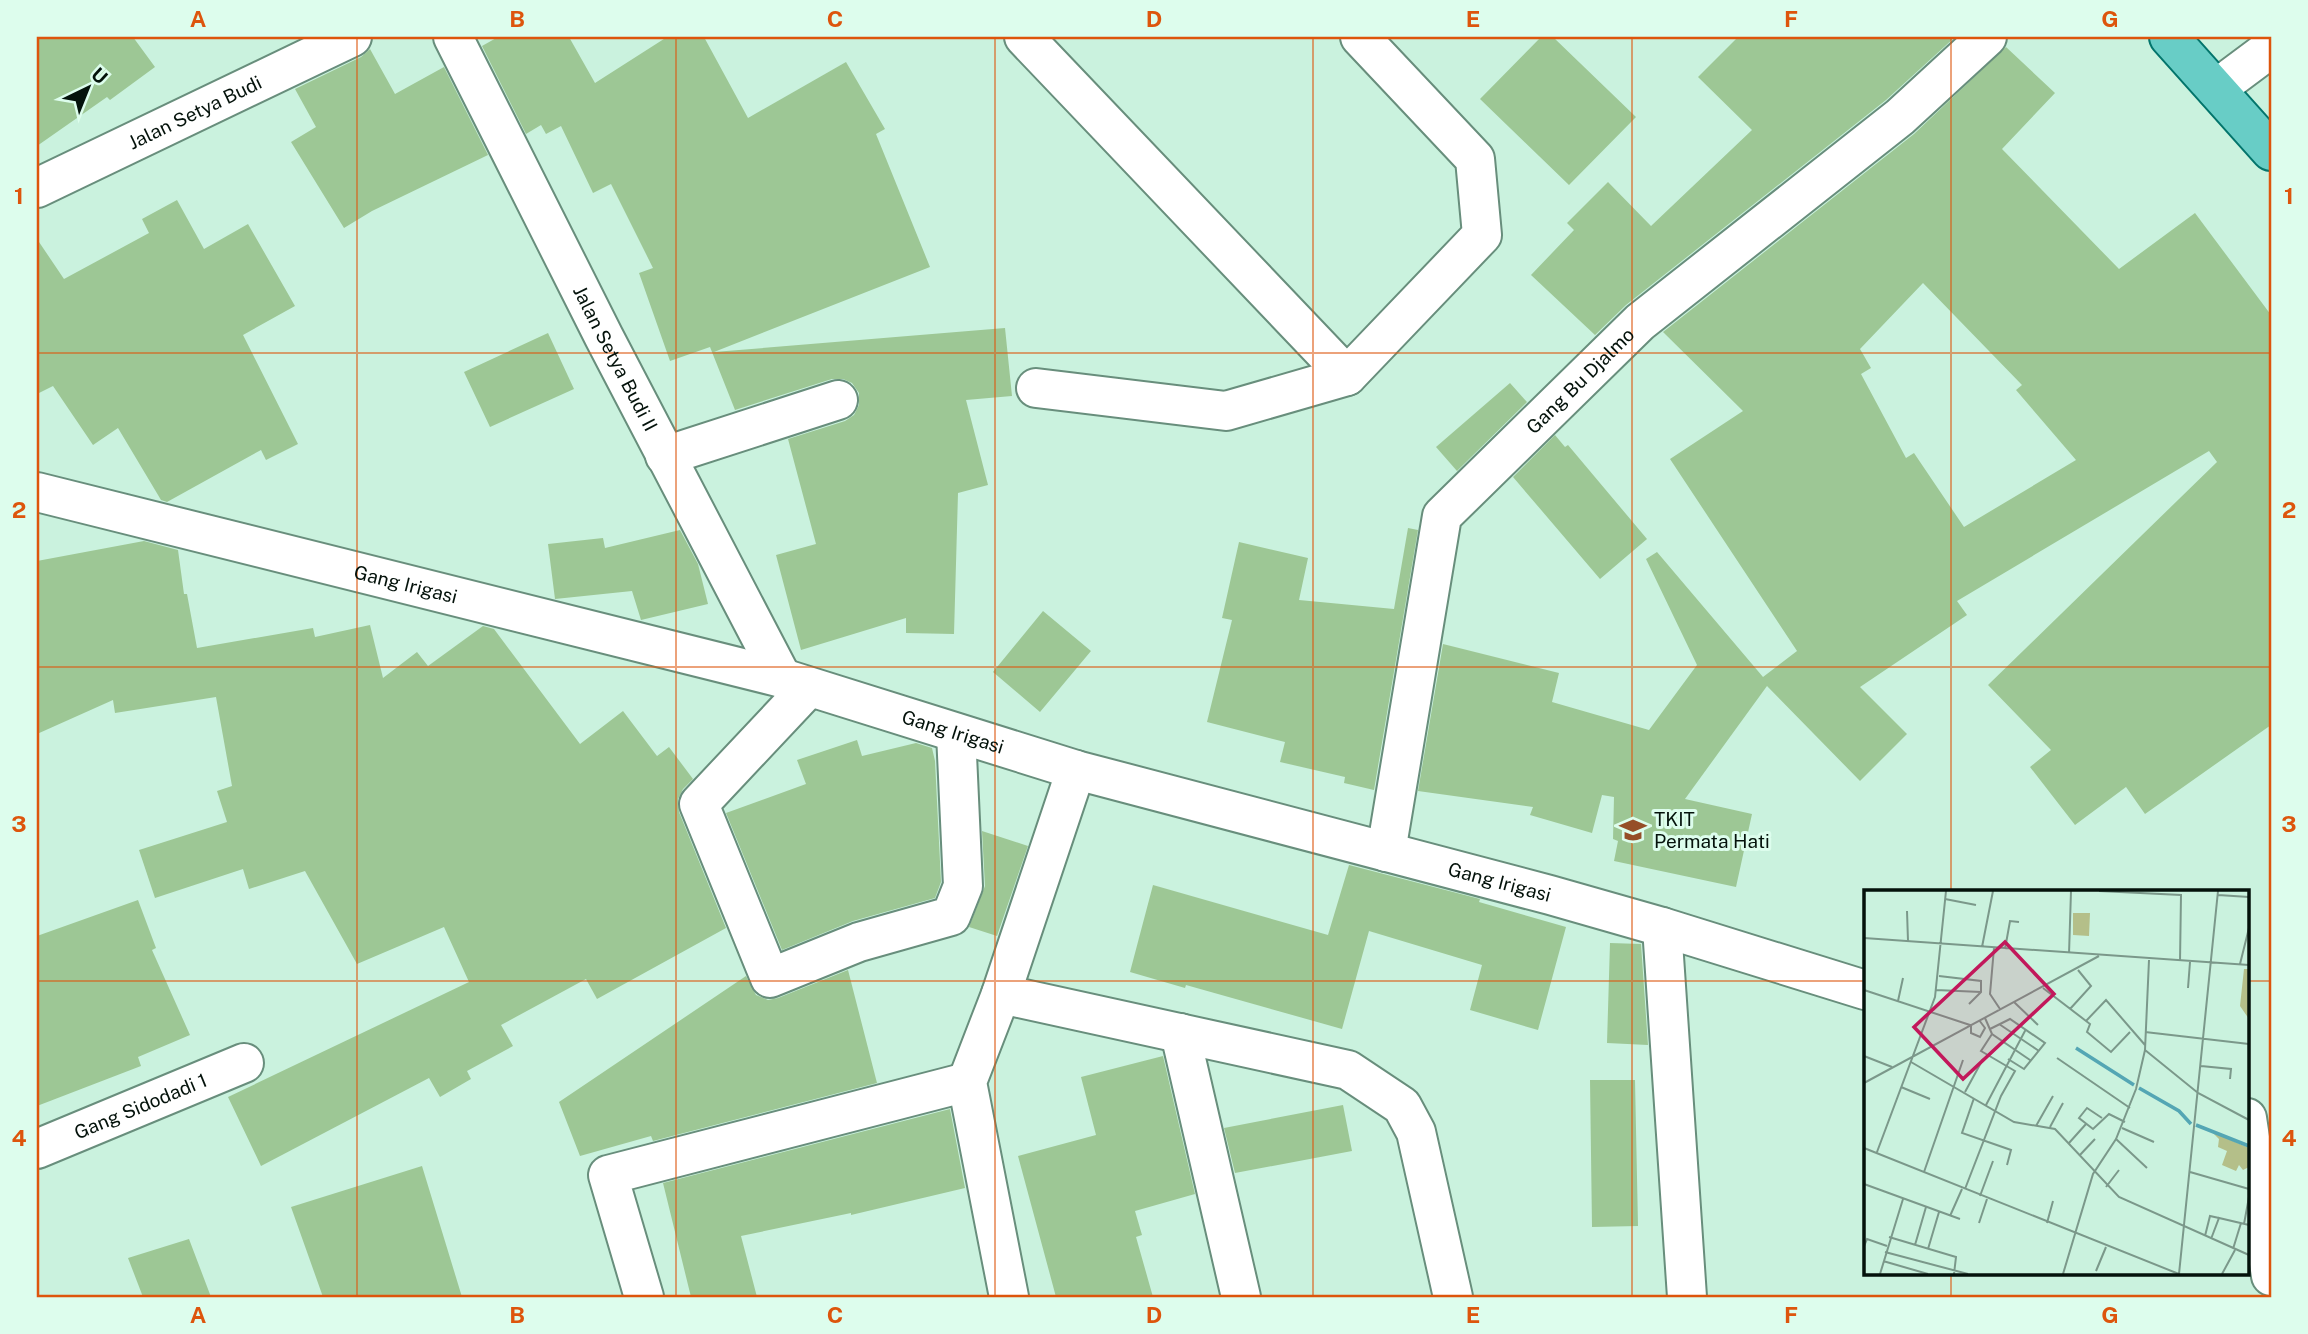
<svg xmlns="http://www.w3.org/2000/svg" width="2308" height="1334" viewBox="0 0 2308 1334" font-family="'Public Sans',sans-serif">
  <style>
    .building { fill: #9dc795; fill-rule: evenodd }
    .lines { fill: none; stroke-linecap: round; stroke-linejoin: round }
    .minor-casing { stroke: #688e7c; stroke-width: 42 }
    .major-casing { stroke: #03756c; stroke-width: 42 }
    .minor { stroke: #fff; stroke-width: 38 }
    .major { stroke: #68cdc6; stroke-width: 38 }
    .grid { fill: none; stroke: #dd550c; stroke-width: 2; stroke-opacity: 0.55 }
    .labels { text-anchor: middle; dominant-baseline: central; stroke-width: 6; stroke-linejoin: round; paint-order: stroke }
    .street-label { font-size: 19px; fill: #04120b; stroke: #ddfded }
    .poi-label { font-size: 19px; fill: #04120b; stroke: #ddfded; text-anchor: start }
    .inset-river { fill: none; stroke: #54a6b4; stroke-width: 3.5 }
    .inset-road { fill: none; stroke: #7b988a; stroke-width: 2 }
    .view { fill: #c2185b; fill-opacity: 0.15; stroke: #c2185b; stroke-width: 3.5 }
    .inset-edge { fill: none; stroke: #04120b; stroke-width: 3.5 }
    .neatline { fill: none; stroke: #dd550c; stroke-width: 2.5 }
    .grid-label { font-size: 23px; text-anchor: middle; font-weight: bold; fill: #dd550c }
  </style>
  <rect width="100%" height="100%" fill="#caf2de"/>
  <path class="building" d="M37 37H133L155 67 110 100 107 97 37 146Z
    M498 37H569L595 83 667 37H704L748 118 846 62 885 129 876 134 930 267 714 352 1005 328 1012 396 966 400 988 485 958 493 954 634 906 633V618L801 650 776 555 816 544 788 439 845 421 854 415 859 405V393L852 383 843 379H832L735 410 710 347 670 361 639 273 653 268 611 184 593 193 561 126 546 134 541 125 526 134 482 46Z
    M1541 37H1553L1636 117 1569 185 1480 99Z
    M1738 37H1955L1886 100 1626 305 1595 335 1531 275 1574 230 1567 223 1608 182 1651 226 1752 130 1698 77Z
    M2006 47 2055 93 2002 149 2119 269 2195 213 2271 315V725L2145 814 2126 787 2075 825 2030 767 2051 750 1988 685 2217 462 2209 451 1957 601 1967 615 1860 687 1907 734 1860 781 1767 686 1685 799 1752 814 1736 887 1614 861 1618 841 1613 839 1614 797 1602 795 1592 833 1530 815 1533 807 1418 791 1443 644 1559 673 1552 702 1649 730 1697 665 1646 559 1657 552 1763 677 1797 651 1670 459 1743 411 1663 332 1914 134ZM1923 283 2022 385 2016 390 2076 460 1964 527 1914 453 1906 458 1861 374 1871 368 1860 349Z
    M370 49 395 94 444 67 488 155 372 211 344 228 291 142 316 127 295 89 361 57Z
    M177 200 204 249 248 224 295 306 243 335 298 444 266 460 261 450 167 502 161 500 118 428 93 445 53 386 37 394V239L64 279 149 233 142 219Z
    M548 333 574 389 490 427 464 372Z
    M1510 383 1527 402 1457 471 1436 447Z
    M1555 435 1565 447 1568 445 1647 539 1600 579 1513 477Z
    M1408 528 1418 530 1374 790 1344 783 1345 777 1280 762 1285 742 1207 722 1232 620 1222 618 1239 542 1308 558 1299 600 1394 609Z
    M680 530 698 564 708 604 641 620 632 591 555 599 548 544 603 538 605 548Z
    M144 541 178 550 184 594H187L197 648 313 628 315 637 370 625 383 678 417 652 428 666 483 626 494 629 580 744 623 711 657 756 669 747 693 779 683 789 678 799 679 812 726 928 597 999 586 979 501 1025 513 1046 467 1071 471 1079 440 1097 429 1078 261 1166 228 1097 469 982 444 927 357 964 305 871 249 889 243 869 155 898 139 850 227 822 217 791 232 786 216 697 115 713 113 700 37 734V561Z
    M1043 611 1091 651 1040 712 993 672Z
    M857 740 862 756 916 743 932 748 935 761 941 882 935 898 853 921 782 950 726 813 806 784 797 760Z
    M982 831 1028 846 997 936 969 927 985 886Z
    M1349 865 1480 899 1479 902 1566 927 1538 1030 1470 1010 1482 965 1369 931 1342 1029 1186 985 1185 988 1130 972 1153 885 1328 935Z
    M138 900 156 948 152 950 190 1035 138 1057 141 1066 37 1106V936Z
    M1610 943 1641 944 1648 1045 1607 1043Z
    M848 970 877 1083 653 1141 651 1136 580 1156 559 1102 746 976 756 995 768 1000 778 998Z
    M1163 1056 1195 1194 1135 1211 1142 1235 1136 1237 1153 1297H1056L1018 1156 1096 1135 1081 1077Z
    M1590 1080H1635L1638 1226 1592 1227Z
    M1343 1105 1352 1151 1235 1173 1224 1128Z
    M950 1109 965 1188 851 1215V1213L741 1236 757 1297H691L663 1183Z
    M422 1166 462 1297H323L291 1207Z
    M189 1239 211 1297H143L128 1258Z"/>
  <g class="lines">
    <defs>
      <g id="minor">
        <path id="s1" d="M453 37 604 337 782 678"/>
        <path d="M1024 37 1347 376"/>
        <path d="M2216 89 2271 48"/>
        <path id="s2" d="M37 188 352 37"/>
        <path d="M1036 388 1226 411 1347 376 1482 235 1475 159 1360 37"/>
        <path d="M665 456 838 400"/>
        <path id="s3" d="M37 492 782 678 1076 770 1550 895 1662 927 1865 990"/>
        <path d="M809 687 699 804 770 978 859 942 951 916 963 886 956 733"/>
        <path id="s4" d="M1386 852 1442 516 1640 322 1900 117 1987 37"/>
        <path d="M1662 927 1687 1297"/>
        <path d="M1001 994 1348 1070 1402 1106 1416 1132 1453 1297"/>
        <path d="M1180 1033 1241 1297"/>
        <path d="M2247 1118 2271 1276"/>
        <path id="s5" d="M37 1149 244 1063"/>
        <path d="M644 1297 608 1175 967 1082"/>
        <path d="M1009 1297 967 1082 1001 994 1076 770"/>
      </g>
      <path id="major" d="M2169 37 2271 151"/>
    </defs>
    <use href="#minor" class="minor-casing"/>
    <use href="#major" class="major-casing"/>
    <use href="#minor" class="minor"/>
    <use href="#major" class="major"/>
  </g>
  <path class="grid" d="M357 37V1297M676 37V1297M995 37V1297M1313 37V1297M1632 37V1297M1951 37V891M37 353H2271M37 667H2271M37 981H1865M2247 981H2271M1951 1273V1297"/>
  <defs>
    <symbol id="school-bare" viewBox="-9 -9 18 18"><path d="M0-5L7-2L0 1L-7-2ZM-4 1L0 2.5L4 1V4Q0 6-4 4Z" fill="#954e28" stroke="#ddfded" stroke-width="2.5" paint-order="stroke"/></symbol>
  </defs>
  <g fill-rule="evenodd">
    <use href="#school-bare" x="1614" y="811" width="38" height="38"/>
  </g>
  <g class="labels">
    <g class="street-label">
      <text stroke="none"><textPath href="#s2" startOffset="175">Jalan Setya Budi</textPath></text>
      <text stroke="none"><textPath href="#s1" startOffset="360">Jalan Setya Budi II</textPath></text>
      <text stroke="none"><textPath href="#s4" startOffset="534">Gang Bu Djalmo</textPath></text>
      <text stroke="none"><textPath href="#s3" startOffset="380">Gang Irigasi</textPath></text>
      <text stroke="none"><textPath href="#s3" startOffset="947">Gang Irigasi</textPath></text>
      <text stroke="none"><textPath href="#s3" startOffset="1514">Gang Irigasi</textPath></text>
      <text stroke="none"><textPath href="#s5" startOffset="112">Gang Sidodadi 1</textPath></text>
    </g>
    <g class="poi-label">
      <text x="1654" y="819">TKIT<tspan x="1654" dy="22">Permata Hati</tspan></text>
    </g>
  </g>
  <g transform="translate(1864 890)">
    <rect width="385" height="385" fill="#caf2de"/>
    <path d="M209 23H226L225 46 209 45ZM380 79H385V129L376 116ZM348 242 385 258V277L379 280 375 275 372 281 358 275 363 261 354 257 355 249Z" fill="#b4bf89"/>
    <path class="inset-river" d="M212 158 270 195M275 198 315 221 327 234M332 235 385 256"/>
    <path class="inset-road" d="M235 1 317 5 316 71M354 5 385 7M81 9 112 15M43 21 44 51M0 48 385 75M118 57 129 1M130 58 126 104 136 119M141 59 146 31 155 32M205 64 207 1M376 74 385 38M75 86 117 91V102L105 114M179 98 226 134 223 142 247 162 266 142M324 98 326 72M0 100 106 135M72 100 117 102M34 111 39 88M150 112 174 135M206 119 227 96 214 80M121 128 128 144 166 170M222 131 242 110 281 155M107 134V143L116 147 121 138 115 130M135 134 175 161M126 139 146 129 181 153 160 179 144 169M281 142 385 154M281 160 334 203 385 230M0 166 28 177M193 168 266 218M47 172 150 232 191 239 255 307 385 365M337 176 367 179 366 189M0 193 235 66M37 197 66 209M101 202 119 169M110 208 98 243 147 260 143 275M122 215 162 139M238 228 223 218 215 228 229 239 245 224 261 232M172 236 189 206M186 237 199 213M258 238 290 252M252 249 283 278M205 253 222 234M0 258 315 384M13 262 71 107 82 1M215 266 231 249M60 282 99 170M326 282 385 299M0 294 96 329M242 297 255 280M101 299 137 206 151 181 117 161 128 144M116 306 129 271M86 326 98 299M115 333 123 309M183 333 189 311M380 334 385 307M341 346 346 326 355 328M25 347 92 367 90 384M347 349 355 328 385 335M51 355 62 317M0 356 3 349 23 356M64 359 75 322M369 359 377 333M21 362 104 384M19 371 64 384M232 381 242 357M16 384 39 309M199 384 229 284 252 249 272 199 281 160 285 70M315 384 354 1M358 384 371 360"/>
    <path class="view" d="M141 52 190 104 99 189 50 137Z"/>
    <rect width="385" height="385" class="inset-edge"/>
  </g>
  <rect width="2308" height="1334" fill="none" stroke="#ddfded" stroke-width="77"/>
  <g transform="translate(88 88) rotate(43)" stroke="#ddfded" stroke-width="5" paint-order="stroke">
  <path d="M0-5L12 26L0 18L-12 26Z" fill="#04120b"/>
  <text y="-10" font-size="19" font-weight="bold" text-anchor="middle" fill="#04120b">U</text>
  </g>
  <rect x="38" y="38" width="2232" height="1258" class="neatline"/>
  <g class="grid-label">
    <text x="198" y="27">A</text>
    <text x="517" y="27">B</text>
    <text x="835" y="27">C</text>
    <text x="1154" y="27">D</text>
    <text x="1473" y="27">E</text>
    <text x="1791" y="27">F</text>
    <text x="2110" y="27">G</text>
    <text x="19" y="204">1</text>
    <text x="2289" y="204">1</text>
    <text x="19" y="518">2</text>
    <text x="2289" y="518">2</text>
    <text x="19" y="832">3</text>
    <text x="2289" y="832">3</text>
    <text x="19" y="1146">4</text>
    <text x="2289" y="1146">4</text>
    <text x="198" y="1323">A</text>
    <text x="517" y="1323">B</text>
    <text x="835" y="1323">C</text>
    <text x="1154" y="1323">D</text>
    <text x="1473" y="1323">E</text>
    <text x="1791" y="1323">F</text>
    <text x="2110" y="1323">G</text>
  </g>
</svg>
